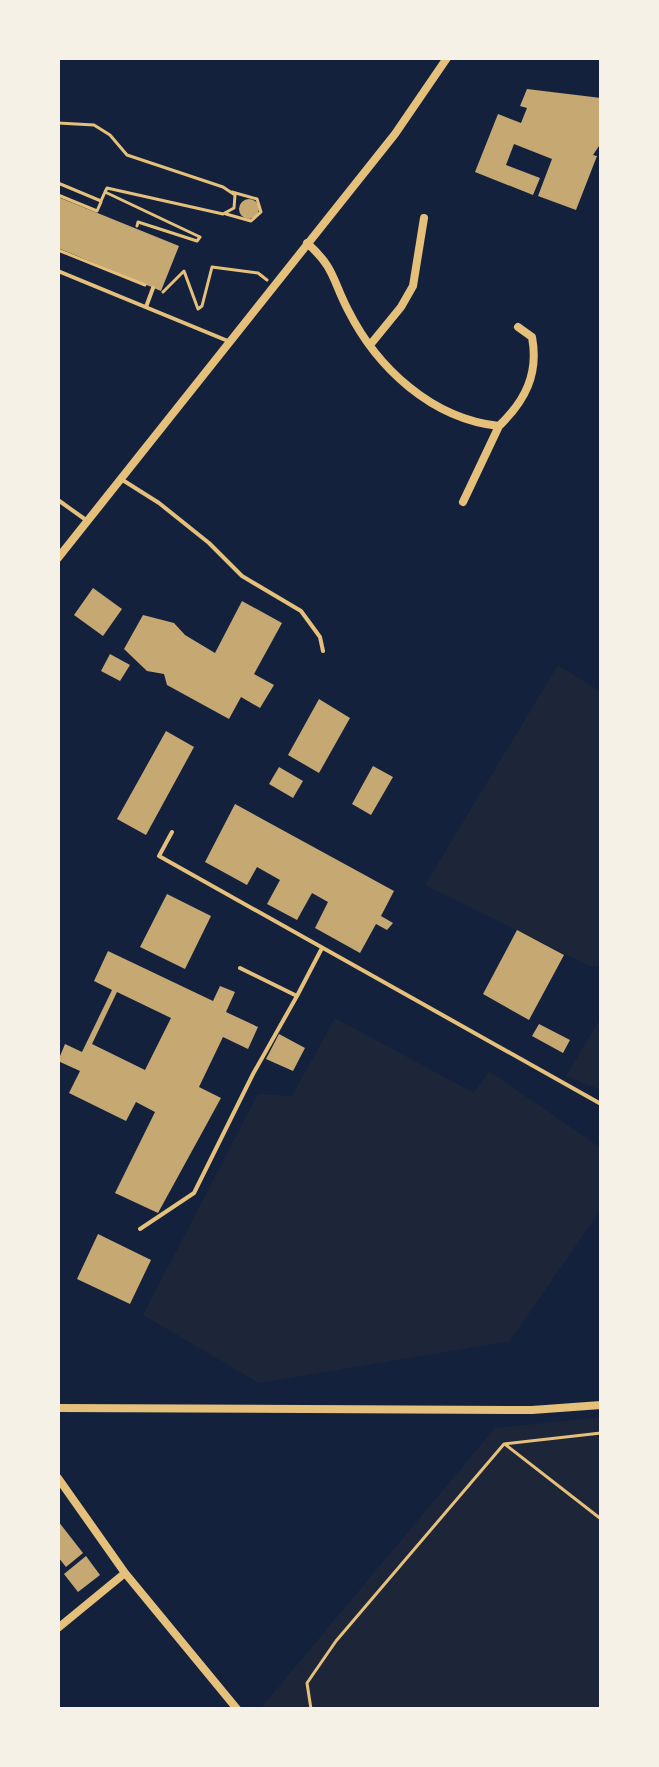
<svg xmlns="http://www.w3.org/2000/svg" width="659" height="1767" viewBox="0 0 659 1767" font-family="'IBM Plex Serif',serif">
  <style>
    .green { fill: #1d2539 }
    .building { fill: #c6a872; fill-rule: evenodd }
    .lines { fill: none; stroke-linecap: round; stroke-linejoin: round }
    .path { stroke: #e5c07b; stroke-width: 3 }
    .service { stroke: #e5c07b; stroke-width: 4 }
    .minor { stroke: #e5c07b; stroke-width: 8 }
  </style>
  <rect width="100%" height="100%" fill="#14213d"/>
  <path class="green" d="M558 665 601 692V966H590L425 885Z
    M601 1017V1090L566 1076Z
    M335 1018 474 1093 489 1071 601 1148V1209L510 1341 259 1383 143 1315 258 1094 292 1096Z
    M601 1417V1709H260L495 1428Z"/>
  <path class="building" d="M527 89 601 98V143L593 155 597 156 576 210 538 196 552 159 514 144 506 165 540 178 533 195 475 172 498 114 521 123 527 108 520 106Z
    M58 197 179 246 161 291 58 248Z
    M239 209a10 10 0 1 1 20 0a10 10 0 1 1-20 0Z
    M93 588 122 609 103 636 74 615Z
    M242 601 282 623 254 674 274 685 260 708 241 697 229 719 167 685 164 674 147 671 124 649 143 615 174 623 185 635 215 653Z
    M110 654 130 665 120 681 101 671Z
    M319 699 350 718 319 773 288 755Z
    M166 731 194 747 146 835 117 819Z
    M373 766 393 777 371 815 352 804Z
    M279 767 303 781 293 798 269 784Z
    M235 804 394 891 381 916 393 923 387 930 376 924 360 953 315 928 328 902 312 893 297 920 267 904 280 880 257 867 247 885 205 862Z
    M167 894 211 916 185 969 140 947Z
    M517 930 564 955 529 1020 483 994Z
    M108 951 213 1001 220 986 235 992 226 1012 258 1027 248 1049 223 1037 199 1087 221 1098 158 1213 115 1193 155 1112 136 1102 126 1121 69 1093 80 1071 58 1061 65 1044 82 1052 112 990 94 981ZM117 992 171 1018 145 1070 92 1044Z
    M539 1024 570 1040 563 1053 532 1036Z
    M279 1034 305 1048 293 1071 266 1059Z
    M98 1234 151 1260 130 1304 77 1279Z
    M58 1521 83 1553 66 1567 58 1557Z
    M86 1556 100 1575 78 1592 64 1574Z"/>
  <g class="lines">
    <path class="path" d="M58 123 94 125 110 135 127 155 223 187 235 195 234 208 223 214 107 188 105 192 200 237 197 241 138 222 137 226
      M58 183 101 201 105 192
      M58 195 97 211 101 202
      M226 214 251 221 261 212 257 199 232 192
      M58 250 145 285
      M163 292 184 271 198 309 202 306 212 267 258 273 267 280
      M506 1445 601 1519
      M311 1709 307 1683 336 1641 504 1444 601 1433"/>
    <path class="service" d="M58 271 228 341
      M146 307 153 288
      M121 479 159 503 209 543 242 576 301 611 320 637 323 651
      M58 500 86 520
      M172 832 159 856 601 1104
      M240 968 297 996 322 948
      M140 1229 194 1193 253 1074 297 996"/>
    <path class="minor" d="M307 243C335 268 332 279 348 310 377 368 432 419 499 426 525 401 539 374 532 337L518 327
      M370 345 401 307 413 286 424 218
      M463 502 499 426
      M58 558 395 134 447 58
      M58 1408 532 1410 601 1405
      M58 1478 125 1573 237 1709
      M58 1628 125 1573"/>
  </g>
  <rect width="659" height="1767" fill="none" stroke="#f6f1e7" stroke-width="120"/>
</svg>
